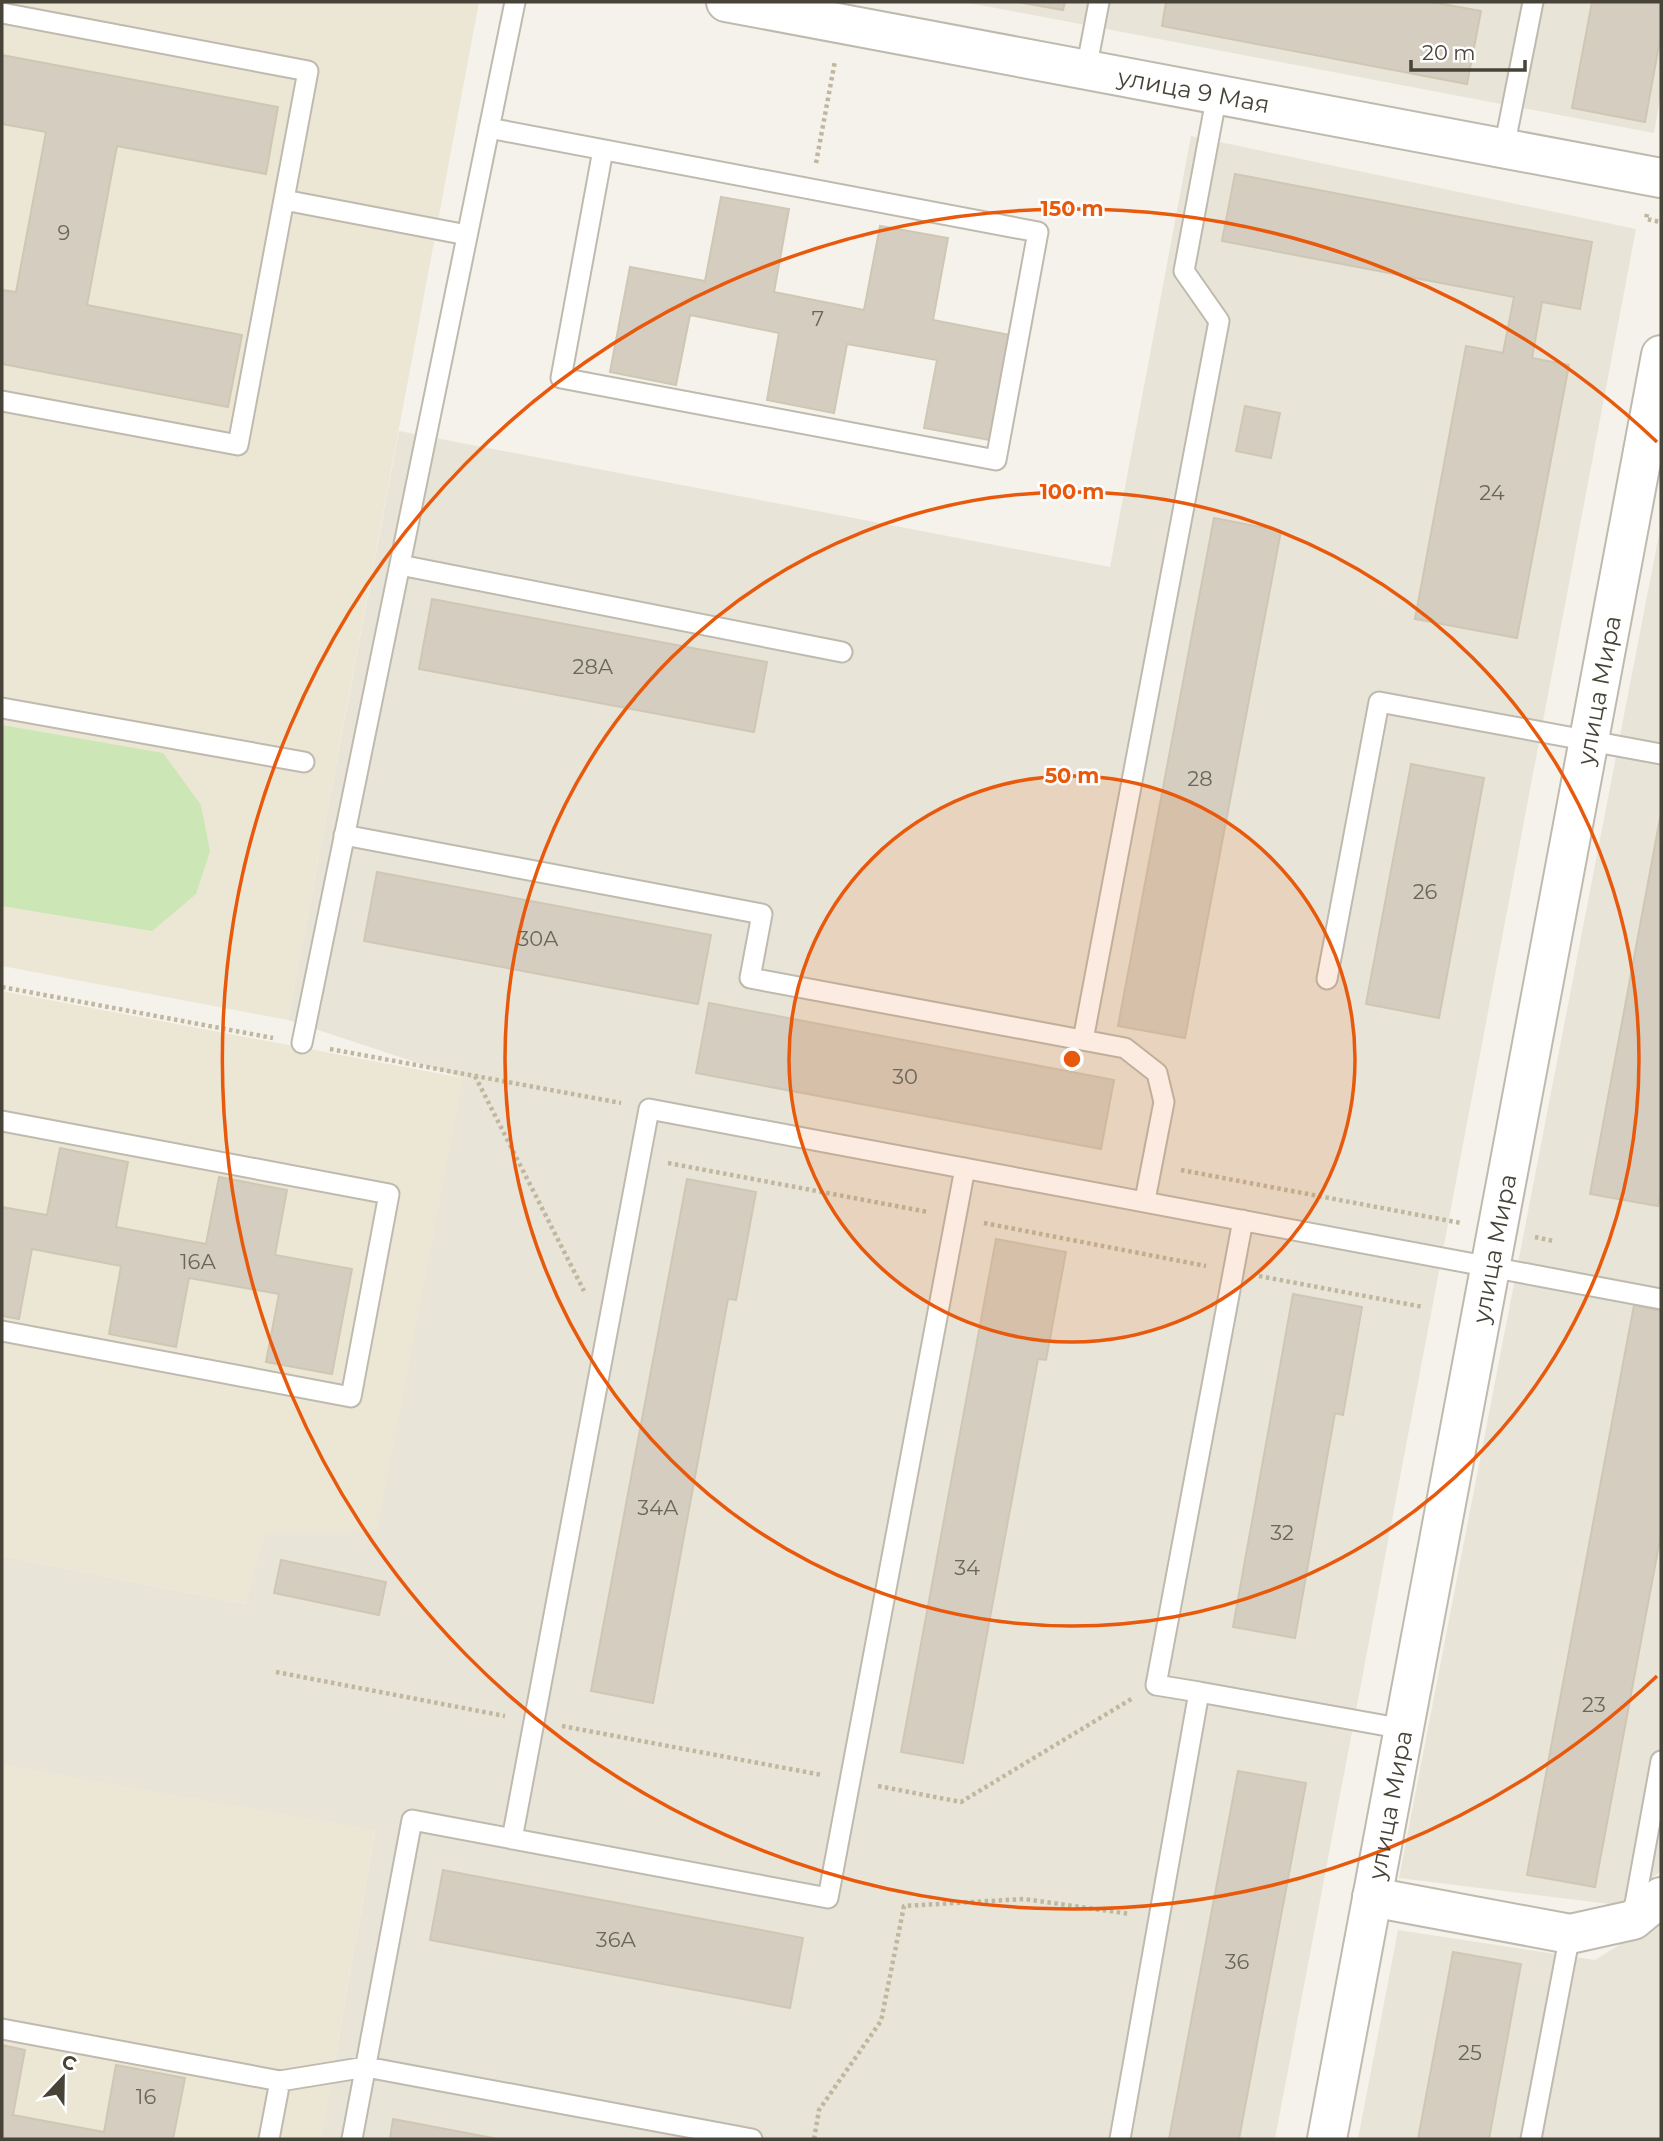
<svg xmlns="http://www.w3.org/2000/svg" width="1663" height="2141" viewBox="0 0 1663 2141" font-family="Montserrat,sans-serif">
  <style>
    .residential { fill: #e8e4d8 }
    .education { fill: #ece7d5 }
    .green { fill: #cce6b5 }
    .building { fill: #d5cec0; stroke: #cfc7b3; stroke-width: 2 }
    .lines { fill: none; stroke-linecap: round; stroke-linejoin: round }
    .service-casing { stroke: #bfbaad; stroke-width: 23 }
    .minor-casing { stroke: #bfbaad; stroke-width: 42 }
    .path { stroke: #c0b79f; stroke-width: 4.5; stroke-dasharray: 3.5 3.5; stroke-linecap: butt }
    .service { stroke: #fff; stroke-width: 19 }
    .minor { stroke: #fff; stroke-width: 38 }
    .ring { fill: none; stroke: #e8590c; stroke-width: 3.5 }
    .labels { text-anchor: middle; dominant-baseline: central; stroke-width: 5; stroke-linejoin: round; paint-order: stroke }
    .number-label { font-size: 21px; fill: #6a665a }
    .street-label { font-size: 24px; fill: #474338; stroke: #fff }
    .centre { fill: #e8590c; stroke: #fff; stroke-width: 3.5 }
    .ring-label { font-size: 21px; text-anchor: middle; font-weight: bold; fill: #e8590c; stroke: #fff; stroke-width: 5; stroke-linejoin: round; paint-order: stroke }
  </style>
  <rect width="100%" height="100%" fill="#f4f2ea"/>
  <path class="residential" d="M964 2H1661V92L1654 133Z
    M1191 136 1636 229 1275 2139H321L375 1831 2 1765V1556L246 1604 264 1533 463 1078 288 1020 399 431 1110 567Z
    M1661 524V1871L1618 1905 1399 1878Z
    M1661 1919V2139H1358L1398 1930 1595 1960Z"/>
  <path class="education" d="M2 2H479L288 1020 2 966Z
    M2 991 463 1078 377 1532 265 1533 246 1604 2 1556Z
    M2 1765 375 1830 321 2139H2Z"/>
  <path class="green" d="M2 725 163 753 201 805 210 851 196 894 152 931 2 906Z"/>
  <path class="building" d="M1018 2H1065L1063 10Z
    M1166 2H1432L1481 11 1467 84 1162 26Z
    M1592 2H1661V34L1645 122 1572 108Z
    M2 55 278 107 266 174 117 146 87 305 242 335 228 407 2 364V290L16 292 46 132 2 124Z
    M1235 174 1592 242 1580 309 1542 302 1532 358 1569 365 1517 638 1415 619 1466 346 1503 353 1514 297 1222 241Z
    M721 197 789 209 774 292 864 310 880 226 948 238 933 320 1010 335 990 440 924 428 937 360 847 344 834 413 767 400 779 333 690 315 676 385 610 372 630 267 705 281Z
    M1245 406 1280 413 1271 458 1236 451Z
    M1214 518 1281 531 1185 1038 1118 1026Z
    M432 599 767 662 754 732 419 669Z
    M1411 764 1484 778 1439 1018 1366 1004Z
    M1661 813V1190L1658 1206 1590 1194Z
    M377 872 711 935 698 1004 364 941Z
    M709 1003 1114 1080 1101 1149 696 1073Z
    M60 1148 128 1162 116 1227 206 1244 219 1177 287 1190 275 1255 352 1269 332 1374 266 1362 279 1294 189 1278 176 1347 109 1334 121 1266 32 1249 19 1319 2 1316V1207L47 1215Z
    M687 1179 756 1192 736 1300 728 1299 653 1703 591 1691Z
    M996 1239 1066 1252 1046 1360 1038 1359 963 1763 901 1752Z
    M1293 1294 1362 1307 1343 1415 1335 1413 1295 1638 1233 1627Z
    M1634 1305 1661 1311V1534L1595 1887 1527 1875Z
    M281 1560 386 1582 379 1615 274 1593Z
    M1238 1771 1306 1783 1239 2139H1169Z
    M443 1870 803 1938 790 2008 430 1940Z
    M1453 1952 1521 1964 1489 2139H1418Z
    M2 2045 25 2050 13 2115 104 2132 116 2065 185 2078 173 2139H2Z
    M393 2119 498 2139H390Z"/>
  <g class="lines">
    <defs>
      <path id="service" d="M2 13 308 71 238 445 2 401
        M1086 70 1099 2
        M489 128 1038 232 996 460 561 378 603 150
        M1504 148 1533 2
        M284 200 467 235
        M400 565 842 652
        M2 708 304 762
        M344 835 762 914 750 978 1125 1048 1157 1073 1164 1102 1145 1200
        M1327 979 1379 702 1661 754
        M1083 1040 1219 321 1184 271 1217 94
        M302 1043 515 2
        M2 1121 389 1194 351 1397 2 1331
        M1199 1692 1156 1685 1243 1220
        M512 1839 649 1109 1661 1299
        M1633 1915 1661 1761
        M2 2029 280 2081 269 2139
        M280 2081 366 2067 752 2139
        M352 2139 412 1820 828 1898 965 1168
        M1120 2139 1199 1692 1404 1729
        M1531 2139 1570 1934"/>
      <g id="minor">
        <path id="s1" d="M726 2 1661 178"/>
        <path d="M1372 1897 1570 1934 1633 1920 1661 1897"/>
        <path id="s2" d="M1327 2139 1661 355"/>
      </g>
    </defs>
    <use href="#service" class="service-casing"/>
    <use href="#minor" class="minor-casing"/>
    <path class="path" d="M816 163 835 61
      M1647 214 1646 219 1661 222
      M2 987 273 1038
      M330 1049 621 1103
      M475 1076 584 1291
      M668 1163 928 1212
      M1181 1170 1461 1223
      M984 1223 1206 1266
      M1535 1237 1553 1241
      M1259 1276 1423 1307
      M276 1672 505 1716
      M562 1726 822 1775
      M878 1786 961 1802 1133 1698
      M814 2139 819 2110 881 2021 904 1906 1024 1899 1130 1914"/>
    <use href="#service" class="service"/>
    <use href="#minor" class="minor"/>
  </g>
  <circle cx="1072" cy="1059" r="283" fill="#e8590c" fill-opacity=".12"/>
  <g class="ring">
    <circle cx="1072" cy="1059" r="283"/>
    <circle cx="1072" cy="1059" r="567"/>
    <path d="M1657 1676A850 850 0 1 1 1657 442"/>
  </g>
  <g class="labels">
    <g class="number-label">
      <text x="64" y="232">9</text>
      <text x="818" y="318">7</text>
      <text x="1492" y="492">24</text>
      <text x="593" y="666">28А</text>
      <text x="1200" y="778">28</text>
      <text x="1425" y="891">26</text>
      <text x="538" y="938">30А</text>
      <text x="905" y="1076">30</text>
      <text x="198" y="1261">16А</text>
      <text x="658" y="1507">34А</text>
      <text x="1282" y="1532">32</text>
      <text x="967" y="1567">34</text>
      <text x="1594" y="1704">23</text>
      <text x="616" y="1939">36А</text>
      <text x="1237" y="1961">36</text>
      <text x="1470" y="2052">25</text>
      <text x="146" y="2096">16</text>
    </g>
    <g class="street-label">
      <text stroke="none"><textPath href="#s1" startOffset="476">улица 9 Мая</textPath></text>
      <text stroke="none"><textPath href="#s2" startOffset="1474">улица Мира</textPath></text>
      <text stroke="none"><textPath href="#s2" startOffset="906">улица Мира</textPath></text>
      <text stroke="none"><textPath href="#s2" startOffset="340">улица Мира</textPath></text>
    </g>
  </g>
  <circle cx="1072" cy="1059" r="10" class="centre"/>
  <g class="ring-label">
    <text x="1072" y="216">150 m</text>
    <text x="1072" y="499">100 m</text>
    <text x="1072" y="783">50 m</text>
  </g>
  <rect width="1663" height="2141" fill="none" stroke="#474338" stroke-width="7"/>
  <g transform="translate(63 2078) rotate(22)" stroke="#ffffff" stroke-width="5" paint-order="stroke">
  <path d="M0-5L12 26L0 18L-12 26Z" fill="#474338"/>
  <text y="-10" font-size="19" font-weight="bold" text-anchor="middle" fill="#474338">С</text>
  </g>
  <path d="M1411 60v10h114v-10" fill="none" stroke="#474338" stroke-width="3.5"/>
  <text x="1422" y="60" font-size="21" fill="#474338" stroke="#ffffff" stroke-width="5" paint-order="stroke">20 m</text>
</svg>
